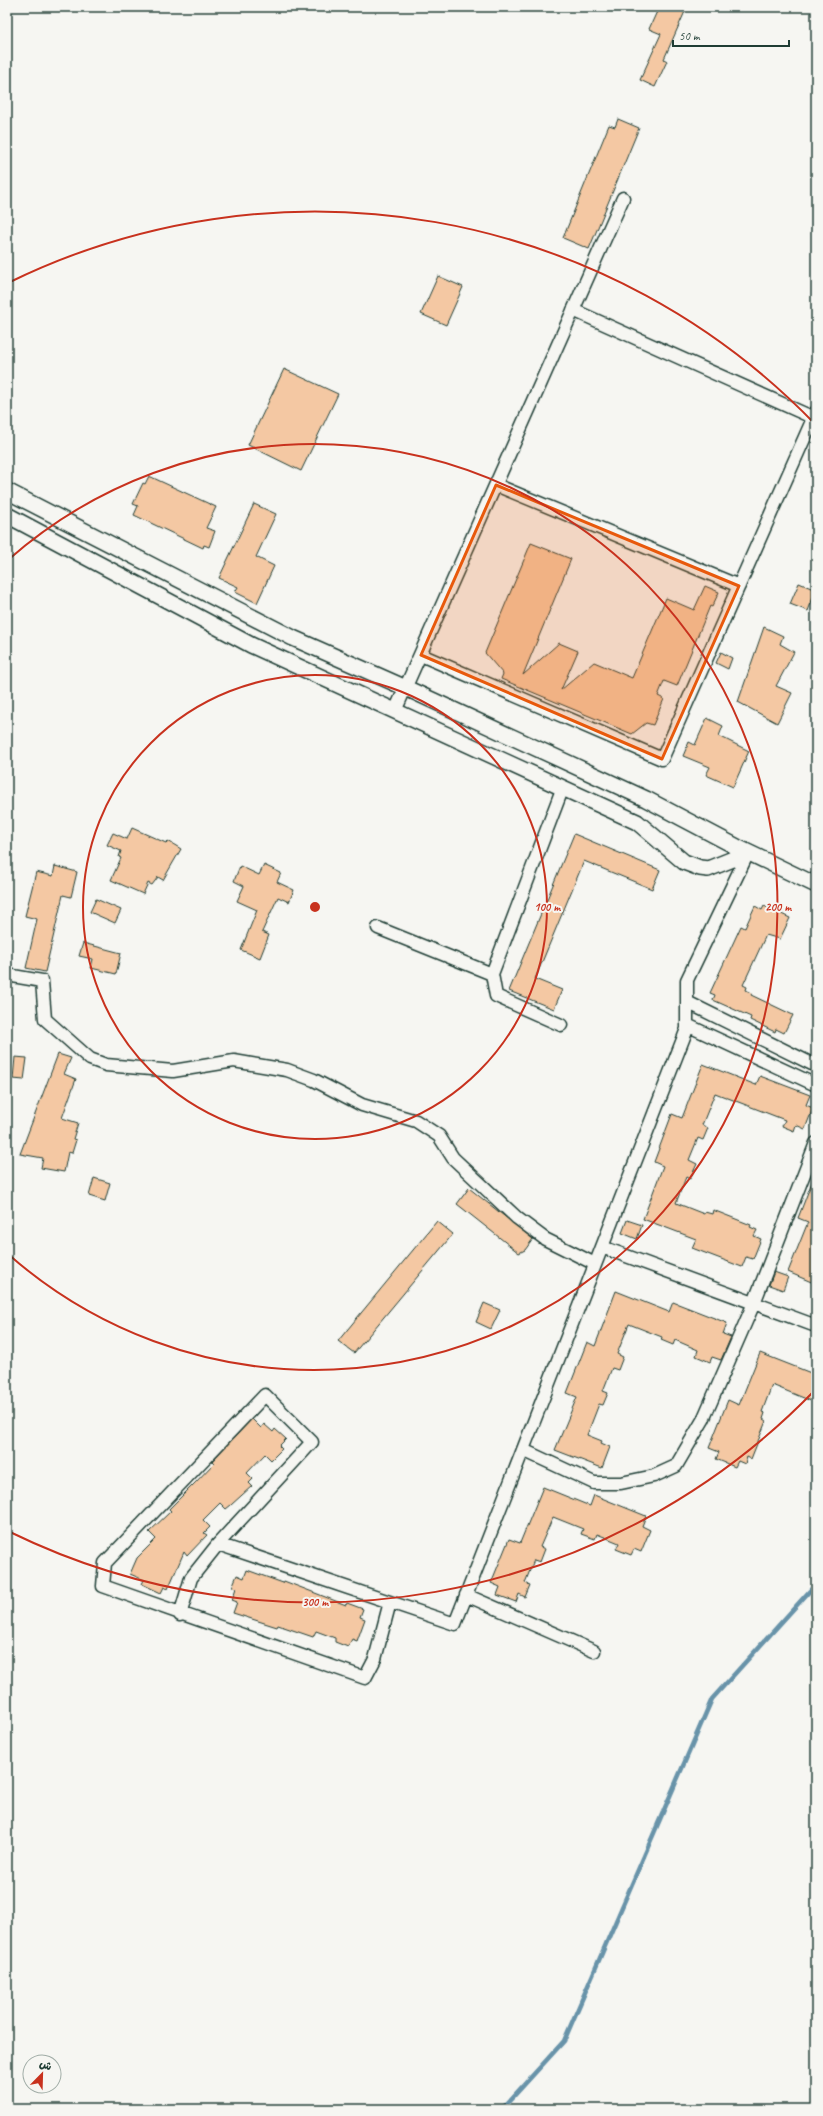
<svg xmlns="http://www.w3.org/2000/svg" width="823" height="2116" viewBox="0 0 823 2116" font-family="Caveat,'Playpen Sans Arabic',sans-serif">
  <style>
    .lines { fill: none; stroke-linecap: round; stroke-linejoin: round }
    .stream { stroke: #6893a9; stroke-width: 4.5 }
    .building { fill: #f4c8a3; stroke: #1f3d34 }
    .minor-casing { stroke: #1f3d34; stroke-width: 15 }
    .tertiary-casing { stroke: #1f3d34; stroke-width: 18 }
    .minor { stroke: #f6f6f2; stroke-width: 12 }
    .tertiary { stroke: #f6f6f2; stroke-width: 15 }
    .marked { fill: #e8590c; fill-opacity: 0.2; stroke: #e8590c; stroke-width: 3; stroke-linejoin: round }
    .ring { fill: none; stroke: #c8321e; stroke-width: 2 }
    .centre { fill: #c8321e; stroke: #f6f6f2; stroke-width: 2 }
    .ring-label { font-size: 12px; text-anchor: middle; font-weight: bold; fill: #c8321e; stroke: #f6f6f2; stroke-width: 4; stroke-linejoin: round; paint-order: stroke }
  </style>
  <rect width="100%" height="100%" fill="#f6f6f2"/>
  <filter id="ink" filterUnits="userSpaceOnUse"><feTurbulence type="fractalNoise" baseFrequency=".025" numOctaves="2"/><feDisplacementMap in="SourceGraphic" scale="8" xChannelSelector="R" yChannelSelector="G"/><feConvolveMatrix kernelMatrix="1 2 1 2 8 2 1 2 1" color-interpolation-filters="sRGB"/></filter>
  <g filter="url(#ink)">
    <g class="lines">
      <path class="stream" d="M502 2109 564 2041 712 1699 816 1584"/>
    </g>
    <path class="building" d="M659 7H687L664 59 667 61 655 87 640 80 661 34 649 29Z
      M618 119 639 128 589 249 563 238 609 125 615 127Z
      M438 276 463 287 446 325 421 314Z
      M284 369 338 394 301 471 248 445Z
      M149 476 216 507 206 528 215 531 209 547 204 545 203 548 134 515 138 506 133 504 143 483 145 484Z
      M254 504 276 514 256 557 274 566 257 603 235 592 238 587 219 578Z
      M531 543 571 559 523 675 559 643 578 651 561 690 594 662 632 678 666 598 694 610 705 586 719 592 712 607 710 606 677 686 664 681 658 696 664 699 653 725 646 723 632 734 501 679 503 674 485 653Z
      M799 583 816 590 808 611 790 604Z
      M764 627 783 636 780 644 794 652 776 686 792 693 777 723 738 702Z
      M721 652 732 658 728 669 716 663Z
      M707 718 723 726 719 736 749 751 733 787 706 775 710 767 683 756 689 742 695 745Z
      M132 828 166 843 168 841 181 849 163 880 158 877 152 885 148 883 143 894 111 880 121 858 119 857 121 851 107 845 113 833 127 839Z
      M574 834 660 870 652 889 584 861 535 979 562 990 554 1009 509 991Z
      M264 865 281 873 277 882 294 890 289 902 278 897 262 932 269 935 260 958 241 950 257 910 237 901 244 886 234 881 240 866 259 875Z
      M55 866 77 872 71 897 63 895 45 972 26 968 37 919 25 916 36 872 53 876Z
      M96 899 121 910 115 923 90 912Z
      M755 906 762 910 764 906 790 918 780 939 766 935 743 985 747 987 746 990 752 993 751 995 793 1015 784 1033 776 1029 775 1032 750 1020 751 1017 713 1000 715 995 710 993 741 926 745 928Z
      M83 943 121 953 116 974 91 968 93 959 79 956Z
      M58 1054 71 1058 64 1074 76 1079 62 1118 78 1123 73 1139 76 1140 72 1153 68 1152 64 1172 41 1168 43 1158 20 1154Z
      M15 1057 27 1058 24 1080 13 1079Z
      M703 1064 756 1085 760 1076 810 1095 806 1105 813 1108 805 1129 796 1125 794 1131 782 1126 785 1120 715 1093 702 1125 708 1128 703 1140 698 1138 689 1160 697 1164 690 1179 686 1177 676 1203 704 1214 705 1212 712 1214 713 1210 751 1225 750 1227 757 1230 754 1236 761 1239 753 1259 746 1257 742 1267 692 1248 696 1239 643 1219 663 1166 654 1162 672 1114 682 1118Z
      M815 1174H816V1284L788 1272 808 1222 798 1218Z
      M94 1178 110 1183 105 1201 89 1196Z
      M469 1188 533 1239 525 1250 519 1253 457 1204Z
      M627 1220 642 1225 637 1239 622 1233Z
      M437 1221 453 1234 354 1353 338 1341Z
      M774 1272 788 1277 783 1290 769 1285Z
      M616 1291 669 1312 673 1302 727 1323 723 1334 731 1337 721 1360 712 1357 710 1362 696 1356 698 1350 675 1340 673 1345 661 1340 662 1337 629 1324 617 1354 623 1357 618 1370 612 1368 603 1391 608 1393 603 1405 599 1404 587 1435 602 1441 601 1443 610 1447 602 1468 555 1450 577 1397 567 1393 587 1342 595 1346Z
      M484 1303 500 1310 491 1329 476 1322Z
      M760 1353 816 1375V1403L772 1385 762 1412 765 1413 763 1419 766 1421 751 1459 747 1457 745 1464 738 1461 735 1467 716 1459 719 1452 709 1448 728 1400 739 1405Z
      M252 1419 261 1428 264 1424 273 1432 275 1429 286 1439 279 1446 282 1449 271 1460 265 1454 247 1473 253 1479 249 1483 252 1486 231 1505 226 1509 220 1503 203 1520 210 1527 204 1533 207 1535 187 1556 184 1552 168 1589 164 1587 161 1593 142 1584 144 1580 130 1574 137 1558 156 1539 149 1532 171 1511 169 1509 194 1484 214 1463 212 1461Z
      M543 1487 590 1506 594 1495 646 1516 642 1526 650 1530 641 1552 634 1549 631 1555 616 1549 619 1543 597 1534 595 1539 581 1534 583 1529 553 1517 540 1547 545 1549 540 1562 534 1560 525 1583 530 1585 525 1597 519 1594 516 1602 497 1595 500 1587 491 1583 509 1539 520 1543Z
      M247 1570 283 1583 284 1581 346 1605 347 1603 363 1609 360 1617 365 1619 357 1641 352 1639 348 1647 335 1642V1638L316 1631 313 1637 278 1625 277 1627 233 1613 237 1602 232 1600 236 1588 232 1587 237 1575 244 1578Z"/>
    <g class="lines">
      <defs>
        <path id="minor" d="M573 310 814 418
          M496 485 739 586
          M421 655 662 759 816 412
          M395 711 623 198
          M378 928 492 974 563 787
          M492 974 496 996 561 1025
          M7 975 42 981 45 1019 90 1059 106 1065 173 1071 234 1061 287 1070 314 1080 362 1105 416 1121 439 1136 453 1158 517 1218 545 1239 595 1264
          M687 1002 816 1066
          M687 1025 816 1085
          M602 1247 816 1326
          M523 1450 594 1483H621L654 1476 676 1466 703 1420 754 1303 816 1143
          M218 1544 455 1624 687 1029V980L748 853
          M466 1595 594 1651
          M180 1615 191 1578 218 1544 312 1442 265 1395 105 1563 103 1586 365 1678 375 1659 390 1602"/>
        <path id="tertiary" d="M7 491 293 638 406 688 646 799 737 847 816 885
          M7 515 251 645 637 822 684 862 700 868 708 869 748 853"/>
      </defs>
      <use href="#minor" class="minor-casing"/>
      <use href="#tertiary" class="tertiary-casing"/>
      <use href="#minor" class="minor"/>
      <use href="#tertiary" class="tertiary"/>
    </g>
  </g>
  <path class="marked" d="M496 485 739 586 662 759 421 655Z"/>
  <g class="ring">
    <circle cx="315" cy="907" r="232"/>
    <path d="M8 560A463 463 0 1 1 8 1254"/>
    <path d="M815 1390A695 695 0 0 1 10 1532M10 282A695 695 0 0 1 815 424"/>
  </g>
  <circle cx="315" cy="907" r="6" class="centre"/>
  <g class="ring-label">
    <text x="547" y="911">100 m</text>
    <text x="778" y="911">200 m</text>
    <text x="315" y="1606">300 m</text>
  </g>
  <rect width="823" height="2116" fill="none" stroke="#f6f6f2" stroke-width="24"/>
  <rect x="12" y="12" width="799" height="2092" fill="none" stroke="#1f3d34" stroke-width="1.5" filter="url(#ink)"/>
  <g transform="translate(42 2074) rotate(23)"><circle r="19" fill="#f6f6f2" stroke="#a0aca6"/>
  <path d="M0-3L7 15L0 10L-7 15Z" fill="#c8321e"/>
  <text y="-6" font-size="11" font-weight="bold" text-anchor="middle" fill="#1f3d34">ش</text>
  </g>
  <path d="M673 40v6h116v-6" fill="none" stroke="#1f3d34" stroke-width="2"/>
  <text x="679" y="40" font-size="12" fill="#1f3d34" stroke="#f6f6f2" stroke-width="3" paint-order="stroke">50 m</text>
</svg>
